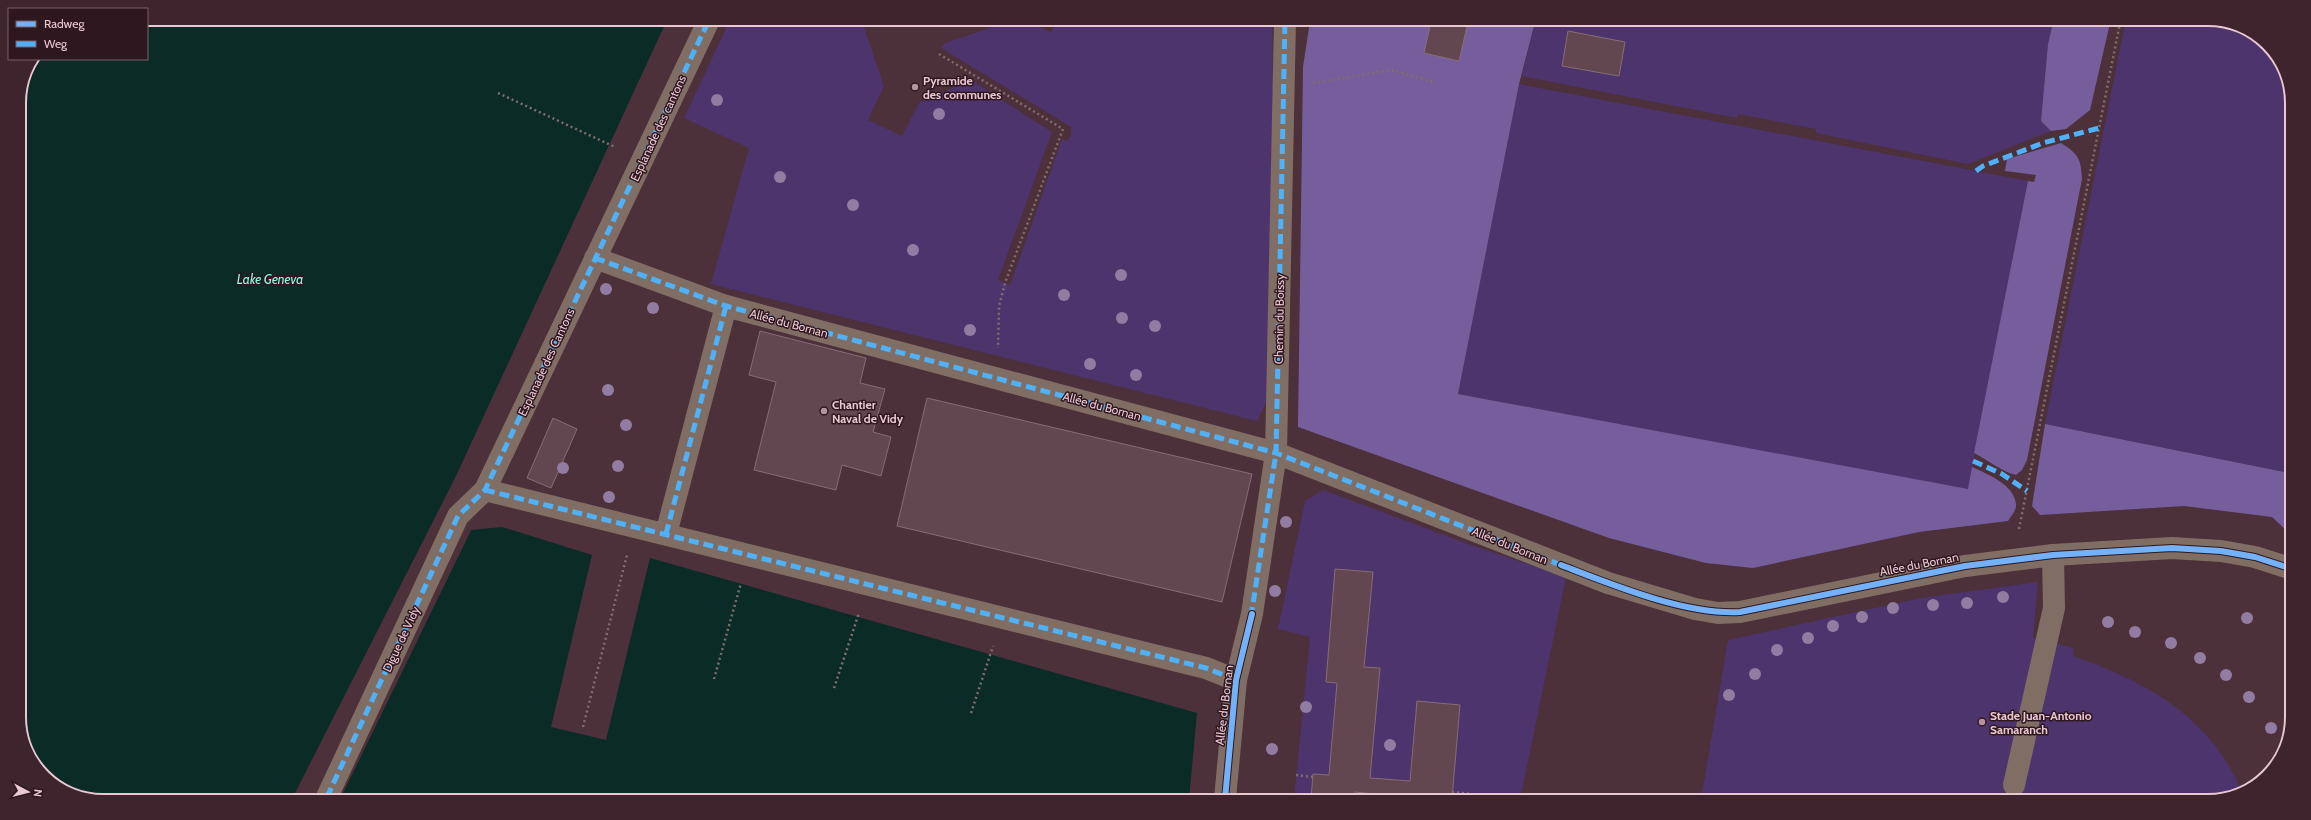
<svg xmlns="http://www.w3.org/2000/svg" width="2311" height="820" viewBox="0 0 2311 820" font-family="Cabin,sans-serif">
  <style>
    .green { fill: #4d346d }
    .forest { fill: #765e9c }
    .water { fill: #0b2b26 }
    .pier { fill: #4c303a }
    .building { fill: #624751; stroke: #866d75 }
    .lines { fill: none; stroke-linecap: round; stroke-linejoin: round }
    .path { stroke: #806e6b; stroke-width: 2.5; stroke-dasharray: 2 3; stroke-linecap: butt }
    .minor { stroke: #806e64; stroke-width: 22 }
    .quiet { stroke: #4fb1f8; stroke-width: 5; stroke-dasharray: 10 5; stroke-linecap: butt }
    .cycleway-casing { stroke: #2f171f; stroke-width: 8 }
    .cycleway { stroke: #73b2f8; stroke-width: 6 }
    .tree { fill: #927ca1 }
    .poi-dot { fill: #b3939d; stroke: #2f171f; stroke-width: 1.5 }
    .labels { text-anchor: middle; dominant-baseline: central; stroke-width: 3; stroke-linejoin: round; paint-order: stroke }
    .poi-label { font-size: 12px; font-weight: bold; fill: #eac8d2; stroke: #2f171f; text-anchor: start }
    .street-label { font-size: 12px; fill: #eac8d2; stroke: #2f171f }
    .water-label { font-size: 13px; font-style: italic; fill: #8afde5; stroke: #2f171f }
    .rim { fill: none; stroke: #eac8d2; stroke-width: 2 }
  </style>
  <rect width="100%" height="100%" fill="#4c303a"/>
  <path class="green" d="M730 20 849 21 864 27 884 86 868 120 902 136 919 103 971 80 1052 132 998 280 1010 285 1062 139 1067 141 1071 135V127L941 48 945 43 1010 21H1026L1051 32 1057 21H1272L1273 87 1267 401 1257 421 711 284 749 148 684 118Z
    M1535 22 2053 23 2048 44 2041 121 2051 131 1968 164 1816 133V129L1738 114 1737 118 1522 76Z
    M2125 23H2235L2275 52 2292 97 2289 473 2045 424Z
    M1519 84 2028 181 1968 490 1458 394Z
    M1323 490 1471 545 1566 577 1520 800 1452 799 1460 705 1417 701 1410 781 1370 778 1364 667 1373 572 1336 569 1326 682 1337 683 1329 775 1313 774 1311 799H1294L1310 637 1278 629 1305 501Z
    M2038 582 2033 638 2074 648 2073 656C2145 681 2210 716 2241 790L2208 801 1701 800 1728 640 1921 598Z
    M1355 792 1395 796V799H1354Z"/>
  <path class="forest" d="M1310 21 1535 22 1519 84 1458 394 1968 489 1972 467C1987 474 2014 484 2016 504 2017 510 2011 516 2008 521L1919 532 1753 568 1706 563 1609 538 1298 427 1303 67Z
    M2053 23H2110L2090 110 2066 129 2051 131 2041 121 2048 44Z
    M2061 143C2078 154 2081 158 2082 179L2027 460 2022 470 2016 475C2002 472 1988 460 1974 453L2028 181 2034 182 2036 175 2005 171 2007 159Z
    M2045 424 2289 473V533L2272 517 2184 506 2040 515 2032 506Z"/>
  <path class="water" d="M147 19 667 20 455 478 293 797H76L36 768 19 723V98L25 71 33 59H147Z
    M502 527 592 555 551 727 606 740 650 558 1197 713 1189 799 341 797 471 530Z"/>
  <path class="pier" d="M472 528 341 797H339L469 529Z"/>
  <path class="building" d="M1431 22H1468L1459 61 1424 53Z
    M1568 31 1625 42 1619 76 1562 66Z
    M760 331 866 358 860 383 885 389 873 432 891 437 881 476 842 465 836 490 754 470 776 382 749 375Z
    M927 398 1252 474 1222 602 897 526Z
    M553 418 577 429 551 488 527 478Z
    M1335 569 1373 572 1364 667 1380 668 1370 778 1410 781 1417 701 1460 705 1452 799H1395V796L1355 792 1354 799H1311L1313 774 1329 775 1337 683 1326 682Z"/>
  <g class="lines">
    <path class="path" d="M939 54 1063 129 1005 283 999 306 998 348
      M1313 83 1391 70 1434 82
      M498 93 615 147
      M2019 529 2120 23
      M714 679 741 583
      M834 688 859 613
      M971 713 993 646
      M583 727 627 555
      M1296 775 1313 777
      M1452 792 1527 800"/>
    <path class="minor" d="M595 258 726 306 1276 453 1608 583 1695 609 1718 613 1740 612 1965 566 2053 555 2172 548 2221 551 2255 557 2289 568
      M485 490 1206 668 1236 680
      M666 534 726 306
      M2014 785 2054 608 2053 555
      M327 797 458 516 485 490 709 20
      M1225 799 1236 680 1252 614 1276 453 1285 21"/>
    <path class="quiet" d="M1976 171 1983 166 2043 143 2099 128
      M595 258 726 306 1276 453 1561 565
      M1973 461 2002 474 2027 491
      M485 490 1206 668 1236 680
      M666 534 726 306
      M1251 617 1276 453 1285 21
      M327 797 458 516 485 490 709 20"/>
    <defs>
      <path id="cycleway" d="M1561 565C1613 585 1685 615 1740 612L1965 566 2053 555 2172 548 2221 551 2255 557 2289 568
        M1225 799 1236 680 1252 614"/>
    </defs>
    <use href="#cycleway" class="cycleway-casing"/>
    <use href="#cycleway" class="cycleway"/>
  </g>
  <g class="tree">
    <circle cx="717" cy="100" r="6"/>
    <circle cx="939" cy="114" r="6"/>
    <circle cx="780" cy="177" r="6"/>
    <circle cx="853" cy="205" r="6"/>
    <circle cx="913" cy="250" r="6"/>
    <circle cx="1121" cy="275" r="6"/>
    <circle cx="606" cy="289" r="6"/>
    <circle cx="1064" cy="295" r="6"/>
    <circle cx="653" cy="308" r="6"/>
    <circle cx="1122" cy="318" r="6"/>
    <circle cx="1155" cy="326" r="6"/>
    <circle cx="970" cy="330" r="6"/>
    <circle cx="1090" cy="364" r="6"/>
    <circle cx="1136" cy="375" r="6"/>
    <circle cx="608" cy="390" r="6"/>
    <circle cx="626" cy="425" r="6"/>
    <circle cx="618" cy="466" r="6"/>
    <circle cx="563" cy="468" r="6"/>
    <circle cx="609" cy="497" r="6"/>
    <circle cx="1286" cy="522" r="6"/>
    <circle cx="1275" cy="591" r="6"/>
    <circle cx="2003" cy="597" r="6"/>
    <circle cx="1967" cy="603" r="6"/>
    <circle cx="1933" cy="605" r="6"/>
    <circle cx="1893" cy="608" r="6"/>
    <circle cx="1862" cy="617" r="6"/>
    <circle cx="2247" cy="618" r="6"/>
    <circle cx="2108" cy="622" r="6"/>
    <circle cx="1833" cy="626" r="6"/>
    <circle cx="2135" cy="632" r="6"/>
    <circle cx="1808" cy="638" r="6"/>
    <circle cx="2171" cy="643" r="6"/>
    <circle cx="1777" cy="650" r="6"/>
    <circle cx="2200" cy="658" r="6"/>
    <circle cx="1755" cy="674" r="6"/>
    <circle cx="2226" cy="675" r="6"/>
    <circle cx="1729" cy="695" r="6"/>
    <circle cx="2249" cy="697" r="6"/>
    <circle cx="1306" cy="707" r="6"/>
    <circle cx="2271" cy="728" r="6"/>
    <circle cx="1390" cy="745" r="6"/>
    <circle cx="1272" cy="749" r="6"/>
  </g>
  <g class="poi-dot">
    <circle cx="915" cy="87" r="4"/>
    <circle cx="824" cy="411" r="4"/>
    <circle cx="1982" cy="722" r="4"/>
  </g>
  <g class="labels">
    <g class="poi-label">
      <text x="923" y="80">Pyramide<tspan x="923" dy="14">des communes</tspan></text>
      <text x="832" y="404">Chantier<tspan x="832" dy="14">Naval de Vidy</tspan></text>
      <text x="1990" y="715">Stade Juan-Antonio<tspan x="1990" dy="14">Samaranch</tspan></text>
    </g>
    <g class="street-label">
      <text transform="translate(658 128) rotate(-65)">Esplanade des cantons</text>
      <text transform="translate(1279 319) rotate(-89)">Chemin du Boissy</text>
      <text transform="translate(789 323) rotate(15)">Allée du Bornan</text>
      <text transform="translate(546 362) rotate(-65)">Esplanade des Cantons</text>
      <text transform="translate(1102 406) rotate(15)">Allée du Bornan</text>
      <text transform="translate(1510 545) rotate(22)">Allée du Bornan</text>
      <text transform="translate(1919 564) rotate(-11)">Allée du Bornan</text>
      <text transform="translate(401 639) rotate(-65)">Digue de Vidy</text>
      <text transform="translate(1224 705) rotate(-83)">Allée du Bornan</text>
    </g>
    <g class="water-label">
      <text x="270" y="279">Lake Geneva</text>
    </g>
  </g>
  <path d="M0 0H2311V820H0ZM103 26H2208A77 77 0 0 1 2285 103V717A77 77 0 0 1 2208 794H103A77 77 0 0 1 26 717V103A77 77 0 0 1 103 26Z" fill="#3e252d" fill-rule="evenodd"/>
  <path class="rim" d="M103 26H2208A77 77 0 0 1 2285 103V717A77 77 0 0 1 2208 794H103A77 77 0 0 1 26 717V103A77 77 0 0 1 103 26Z"/>
  <rect x="8" y="8" width="140" height="52" fill="#2f171f" stroke="#7a5e67"/>
  <rect x="16" y="21" width="20" height="6" fill="#73b2f8" stroke="#7a5e67"/>
  <text x="44" y="28" font-size="12" fill="#eac8d2">Radweg</text>
  <rect x="16" y="41" width="20" height="6" fill="#4fb1f8" stroke="#7a5e67"/>
  <text x="44" y="48" font-size="12" fill="#eac8d2">Weg</text>
  <g transform="translate(28 792) rotate(97)" stroke="#2f171f" stroke-width="3" paint-order="stroke">
  <path d="M0-3L7 15L0 10L-7 15Z" fill="#eac8d2"/>
  <text y="-6" font-size="11" font-weight="bold" text-anchor="middle" fill="#eac8d2">N</text>
  </g>
</svg>
